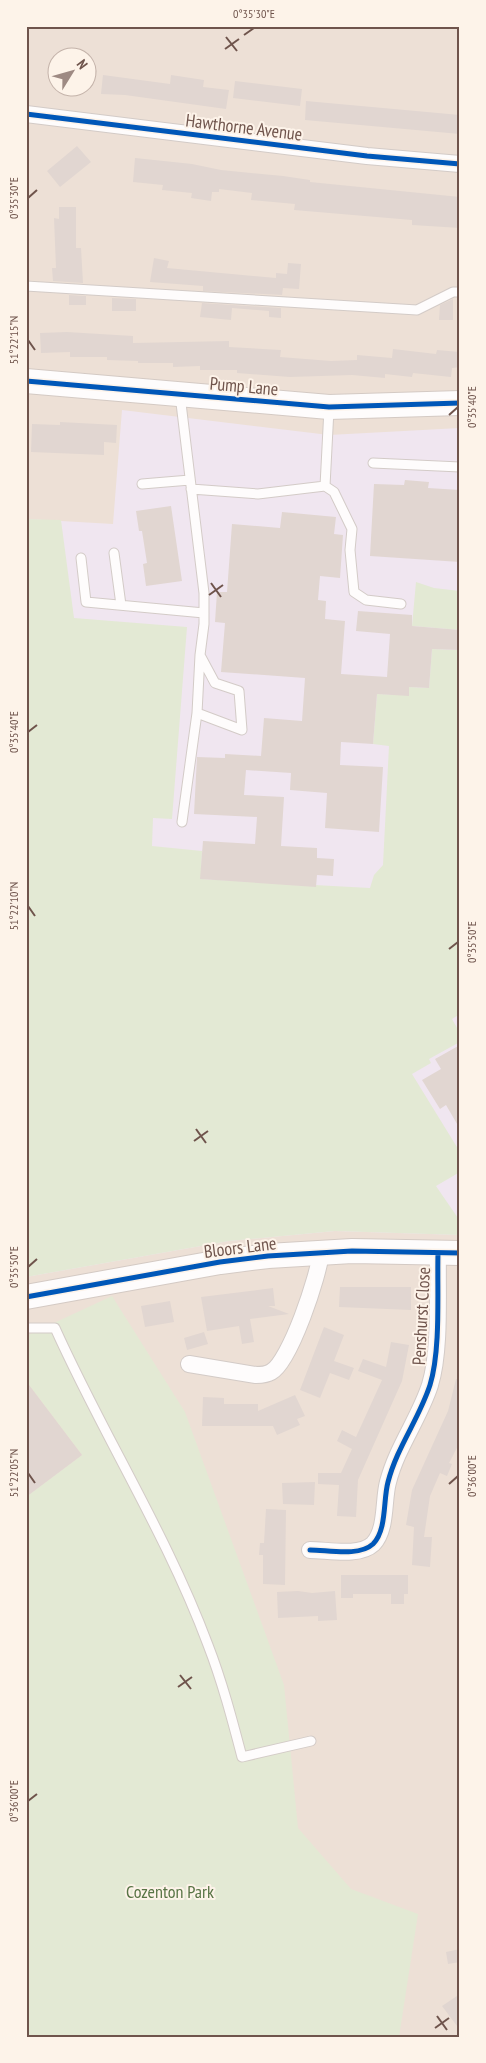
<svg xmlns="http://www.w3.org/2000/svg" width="486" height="2063" viewBox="0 0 486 2063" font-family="'PT Sans Narrow',sans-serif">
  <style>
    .residential { fill: #ede0d6; fill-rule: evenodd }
    .education { fill: #f0e6f0 }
    .green { fill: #e3e9d4 }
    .building { fill: #e1d6d1 }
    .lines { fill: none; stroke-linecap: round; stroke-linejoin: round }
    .lane-casing { stroke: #d3cbc7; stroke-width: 11 }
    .street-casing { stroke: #d3cbc7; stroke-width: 18 }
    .secondary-casing { stroke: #d4cac4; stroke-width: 26 }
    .lane { stroke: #fefcfc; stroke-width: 9 }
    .street { stroke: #fefcfc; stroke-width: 16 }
    .secondary { stroke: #fefcfc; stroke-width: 24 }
    .cycleway-casing { stroke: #fdf3e9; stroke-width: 8 }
    .cycleway { stroke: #0057b8; stroke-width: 5 }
    .ticks { fill: none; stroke: #6f544c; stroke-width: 2 }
    .labels { text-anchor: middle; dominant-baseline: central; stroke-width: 4; stroke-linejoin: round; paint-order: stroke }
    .street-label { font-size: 18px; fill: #6f544c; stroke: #fdf3e9 }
    .park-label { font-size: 18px; fill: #587445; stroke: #fdf3e9 }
    .neatline { fill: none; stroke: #6f544c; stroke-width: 2 }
    .ticks-label { font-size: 12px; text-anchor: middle; fill: #6f544c }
  </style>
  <rect width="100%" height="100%" fill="#f5eee8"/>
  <path class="residential" d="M26 26H460V2037H26ZM58 58H88V88H58Z"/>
  <path class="education" d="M122 410 329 435 460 428V1235L335 1231 229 1241 26 1277V519L113 524Z"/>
  <path class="green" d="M26 519 61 520 74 618 187 627 172 819 153 818 152 846 202 851 201 879 370 888 374 875 383 865 389 746 373 744 377 694 409 695V687L429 688 432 649 460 650V1014L452 1019C457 1028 461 1032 458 1043L429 1059 431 1063 412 1074 460 1152V1172L436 1186 460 1221V1235L335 1231 229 1241 26 1277Z
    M416 582 434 588 460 591V630L412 626Z
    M112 1296 185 1412 284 1685 298 1828 351 1889 418 1914 399 2037H26V1497L82 1455 26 1381V1336Z"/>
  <path class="building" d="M103 75 170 84 171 75 204 80 203 87 229 90 226 109 125 95 101 94Z
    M235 81 302 89 300 106 233 98Z
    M306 101 460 115V134L305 120Z
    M77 146 91 162 60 187 47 171Z
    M135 158 192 164 221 170 283 176 310 180V182L460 197V228L412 225V220L294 210 295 204 251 200 252 193 219 189V192H212L211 201 191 198 192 193 162 190 163 185 133 182Z
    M59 207H76V248H81L83 283 53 281 52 268H56L54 218 59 219Z
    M154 258 169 261 167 268 276 278V273L287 274 288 263 301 264 299 289 283 288 282 295 203 291V286L150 282Z
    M69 295 86 296V305H69Z
    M112 298 136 299V311H112Z
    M453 299V320H439L440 305Z
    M202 303 281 308V318L269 317V311L232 308 231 320 200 317Z
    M67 332 133 336V343L229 341V347L281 350 280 357 331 361 357 360V355L392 358 393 349 436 354 437 350 460 352V367L452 368 451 377 413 373 412 377 385 374V378L352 375 290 377 237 373V370H200V366L173 367V363H138V361L107 360V357H70V352L41 353 40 333Z
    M60 422 117 425 116 443 104 442V455L31 452 32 424 60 425Z
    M405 480 429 482 428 488 460 490V562L370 556 374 484 404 485Z
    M171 506 182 581 146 586 143 564 147 563 142 531H139L136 511Z
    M282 512 336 517 334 534 343 535 340 578 320 576 318 600 326 601 325 619 345 621 341 674 387 677 390 634 356 631 358 611 412 615V626L460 630V650L432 649 429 688 409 687V696L377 694 373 744 341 742 340 765 383 767 379 832 325 828 327 793 290 790 291 773 246 770 244 795 284 797 281 846 317 848V858L334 859 333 876 317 875 316 887 200 879 203 841 255 844 257 817 194 814 197 757 225 758V754L261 756 264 718 302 721 305 678 221 672 225 623 215 622 217 592H227L232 524 280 528Z
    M460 1045V1129L446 1105 440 1109 422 1080 441 1069 435 1059Z
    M340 1287H411V1310L339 1307Z
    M273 1288 275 1306H268L289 1314 250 1319 254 1342 242 1344 239 1326 207 1331 201 1297Z
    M170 1301 174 1322 145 1327 141 1306Z
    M324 1327 344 1335 334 1361 354 1368 349 1380 330 1373 320 1398 300 1390Z
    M204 1332 208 1344 187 1350 184 1338Z
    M391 1342 409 1345 402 1381 358 1480 356 1517 337 1516 339 1485 318 1484V1473H341L352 1449 337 1441 342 1430 356 1437 382 1380 358 1371 363 1359 386 1367Z
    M456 1379 460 1380V1442L449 1463 452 1464 447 1476 440 1473 430 1496 424 1537H432L430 1567 412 1565 414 1527 406 1525 412 1490 448 1411Z
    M26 1381 82 1455 26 1497Z
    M295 1395 305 1416 297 1419 300 1425 277 1435 273 1426H202L203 1397 224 1398V1404H258V1411Z
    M315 1482 314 1505 283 1504 282 1483Z
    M266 1509 286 1510 285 1585 263 1584V1555H259L260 1543H264Z
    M341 1575H408V1594H404V1604H391V1594H353V1598H341Z
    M298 1591 312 1593 335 1591 337 1620 318 1621V1616L278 1618 277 1592Z
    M460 1949V1962L448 1964 446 1952Z
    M460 1994V2030L442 2006Z"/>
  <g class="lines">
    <defs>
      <path id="lane" d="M26 286 417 310 453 292H460
        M180 395 204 593V624L200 655 215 683 239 691 242 730 197 713 200 655
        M373 463 460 467
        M142 484 190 480
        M325 486 329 409
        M191 489 258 494 325 486 334 492 352 529 350 550 354 592 366 600 401 604
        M114 553 121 605
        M81 558 86 602 204 613
        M182 822 197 713
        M26 1328H55C103 1435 167 1535 208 1645 222 1681 232 1719 242 1757L311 1741"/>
      <path id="street" d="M26 114 367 156 460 164
        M189 1364 256 1375C261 1375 266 1375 271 1372 290 1362 319 1275 321 1252
        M310 1550C328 1550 359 1557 373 1544 387 1530 383 1500 388 1482 397 1447 419 1419 430 1385 441 1349 437 1291 438 1253"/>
      <path id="secondary" d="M26 381 329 407 460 403
        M26 1297 220 1262 268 1256 352 1251 460 1253"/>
    </defs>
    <use href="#lane" class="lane-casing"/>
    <use href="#street" class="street-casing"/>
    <use href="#secondary" class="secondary-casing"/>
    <use href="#lane" class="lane"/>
    <use href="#street" class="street"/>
    <use href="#secondary" class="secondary"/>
    <defs>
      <path id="cycleway" d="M26 114 367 156 460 164
        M26 381 329 407 460 403
        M26 1297 220 1262 268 1256 352 1251 460 1253
        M310 1550C328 1550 359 1557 373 1544 387 1530 383 1500 388 1482 397 1447 419 1419 430 1385 441 1349 437 1291 438 1253"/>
    </defs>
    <use href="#cycleway" class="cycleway-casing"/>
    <use href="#cycleway" class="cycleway"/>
  </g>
  <path class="ticks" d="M244 35 254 28M226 37 237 51M225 49 239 39M28 198 37 190M28 340 35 350M449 415 458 407M211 583 221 597M209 595 223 585M28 732 37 725M28 906 35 916M449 949 458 942M196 1129 206 1143M194 1141 208 1131M28 1267 37 1259M28 1473 35 1483M449 1484 458 1476M180 1675 191 1689M178 1687 192 1677M28 1801 37 1794M437 2016 447 2030M435 2028 449 2018"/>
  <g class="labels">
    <g class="street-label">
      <text transform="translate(244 127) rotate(7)">Hawthorne Avenue</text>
      <text transform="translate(244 386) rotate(5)">Pump Lane</text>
      <text transform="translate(240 1247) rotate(-7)">Bloors Lane</text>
      <text transform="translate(421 1316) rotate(-87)">Penshurst Close</text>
    </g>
    <g class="park-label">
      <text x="170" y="1891">Cozenton Park</text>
    </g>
  </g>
  <rect width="486" height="2063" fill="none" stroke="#fdf3e9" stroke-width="55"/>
  <g transform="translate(72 72) rotate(53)"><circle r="24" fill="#fdf3e9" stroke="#c4b3aa"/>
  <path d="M0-4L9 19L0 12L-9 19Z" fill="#9e8a83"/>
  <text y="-8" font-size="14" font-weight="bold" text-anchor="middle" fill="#6f544c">N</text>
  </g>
  <rect x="28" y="28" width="430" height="2008" class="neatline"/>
  <g class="ticks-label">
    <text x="254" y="18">0°35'30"E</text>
    <text transform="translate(14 198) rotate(-90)" y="4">0°35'30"E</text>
    <text transform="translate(14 340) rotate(-90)" y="4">51°22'15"N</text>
    <text transform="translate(472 407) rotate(-90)" y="4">0°35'40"E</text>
    <text transform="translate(14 732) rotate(-90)" y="4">0°35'40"E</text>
    <text transform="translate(14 906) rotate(-90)" y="4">51°22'10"N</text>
    <text transform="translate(472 942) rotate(-90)" y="4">0°35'50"E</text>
    <text transform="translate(14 1267) rotate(-90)" y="4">0°35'50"E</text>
    <text transform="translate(14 1473) rotate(-90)" y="4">51°22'05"N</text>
    <text transform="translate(472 1476) rotate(-90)" y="4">0°36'00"E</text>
    <text transform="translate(14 1801) rotate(-90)" y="4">0°36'00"E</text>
  </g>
</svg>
